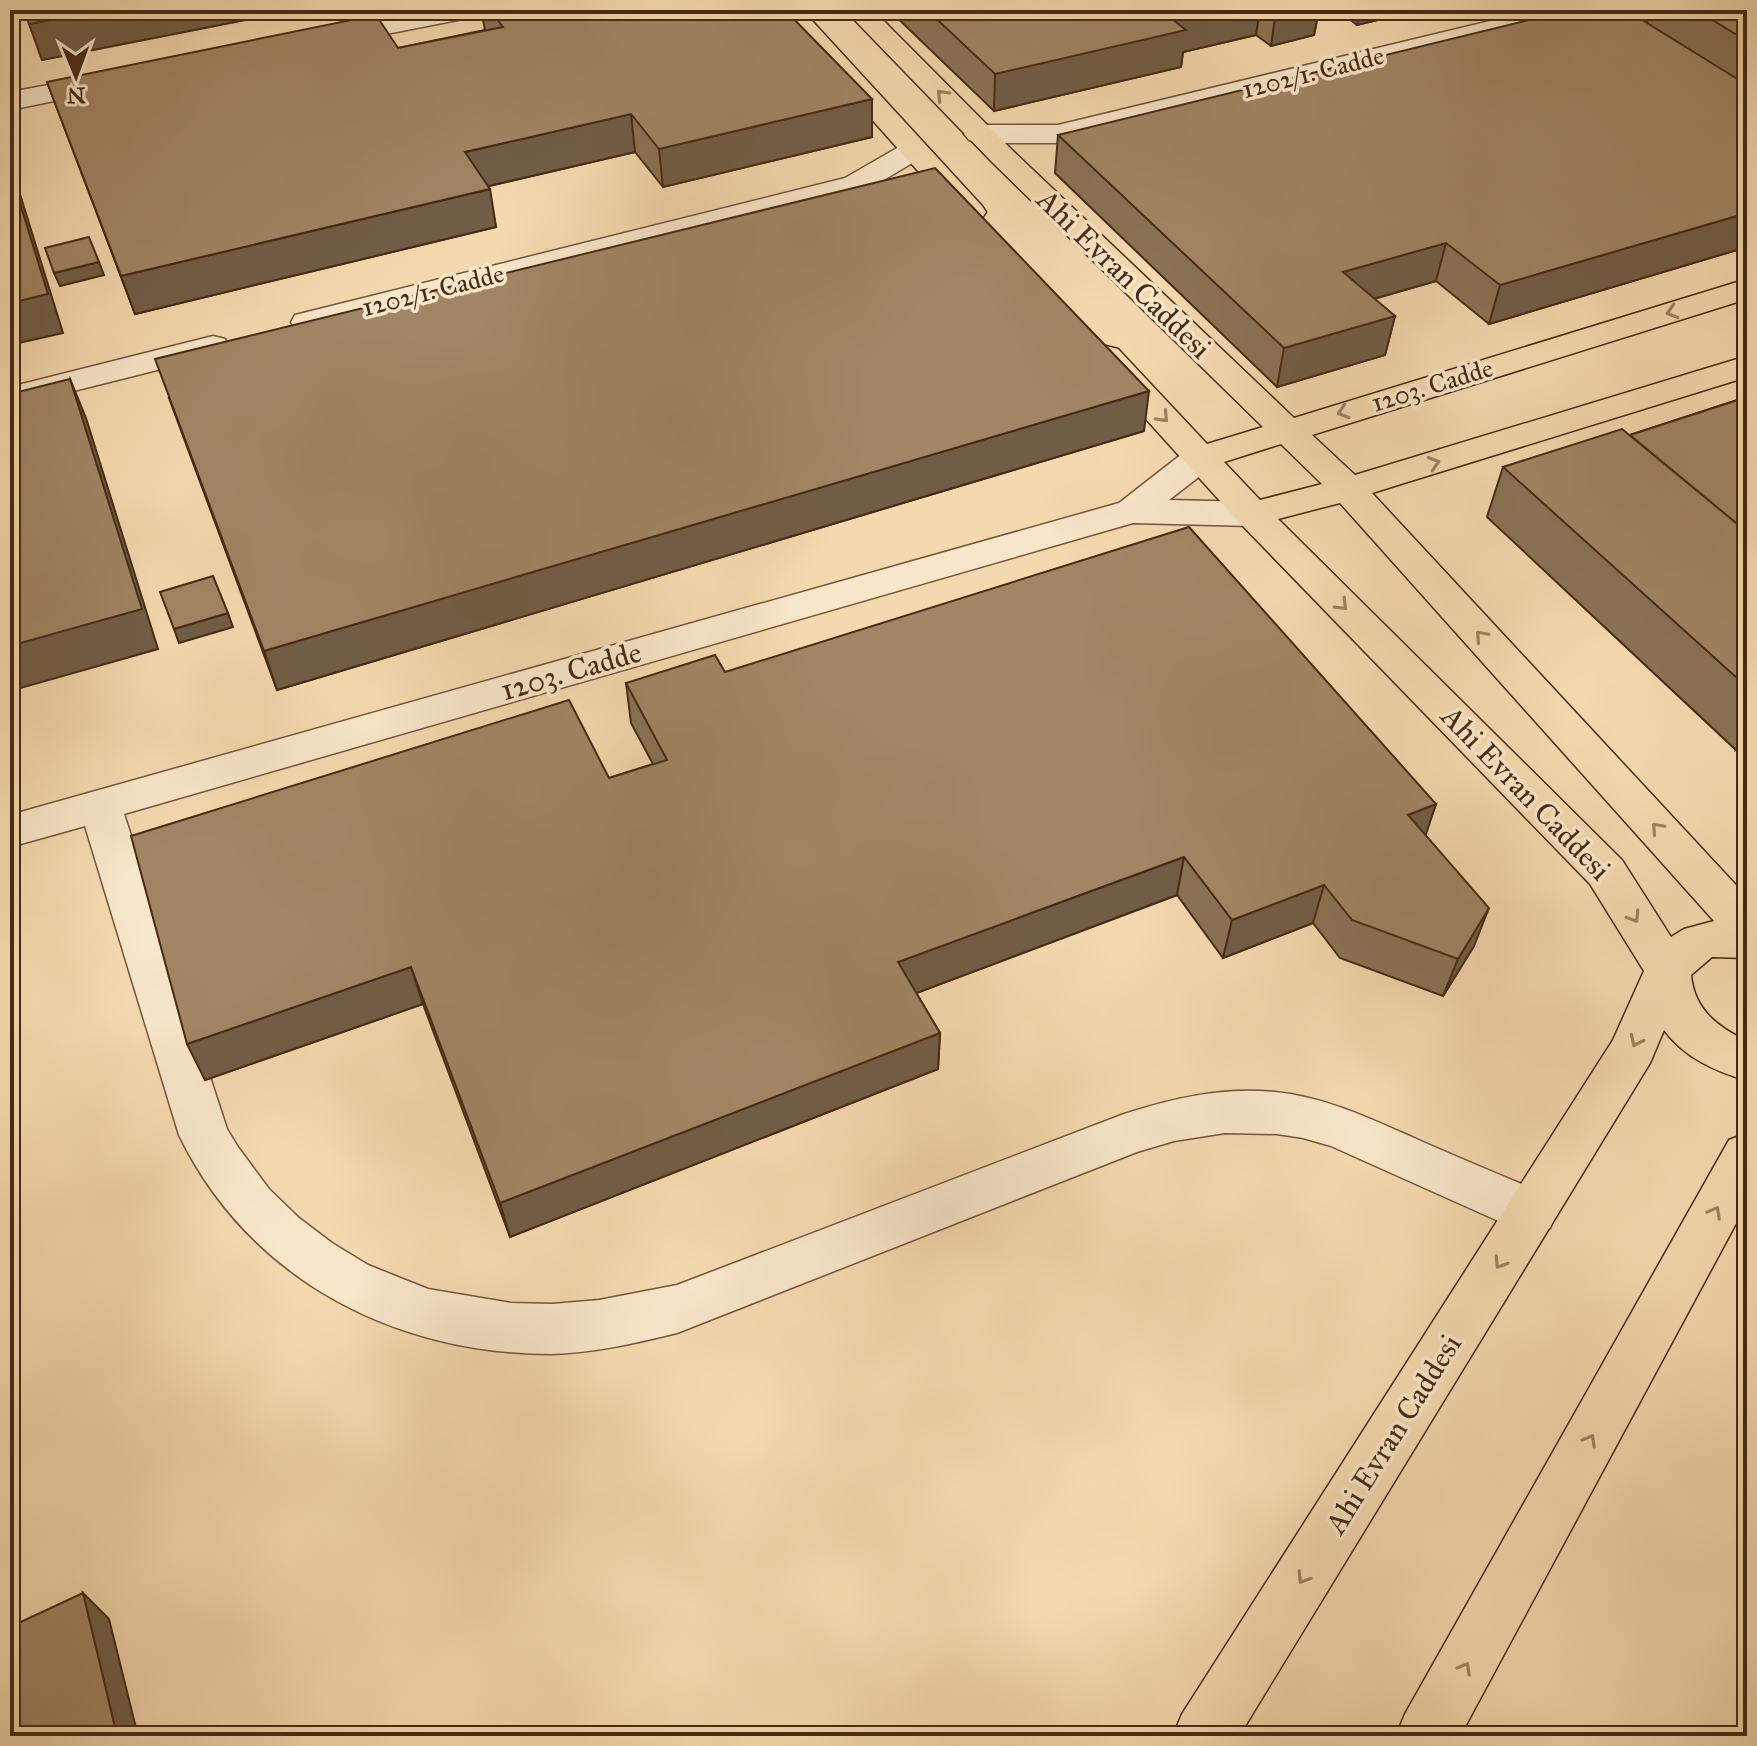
<svg xmlns="http://www.w3.org/2000/svg" width="1757" height="1746" viewBox="0 0 1757 1746" font-family="'IM FELL Great Primer',serif">
  <style>
    .lines { fill: none; stroke-linecap: round; stroke-linejoin: round }
    .minor-casing { stroke: #72563a; stroke-width: 3 }
    .major-casing { stroke: #462a13; stroke-width: 3 }
    .minor { fill: #f8e6ca; fill-rule: evenodd }
    .major { fill: #f5d9ae; fill-rule: evenodd }
    .wall { fill: #8a7256; stroke: #462a13; stroke-width: 2 }
    .shaded-wall { fill: #715d46; stroke: #462a13; stroke-width: 2 }
    .building { fill: #a18564; stroke: #462a13; stroke-width: 2 }
    .oneway { stroke: #9e8260 }
    .labels { text-anchor: middle; dominant-baseline: central; stroke-width: 7; stroke-linejoin: round; paint-order: stroke }
    .far-street-label { font-size: 26px; fill: #462a13; stroke: #f8e6ca }
    .street-label { font-size: 30px; fill: #462a13; stroke: #f8e6ca }
  </style>
  <rect width="100%" height="100%" fill="#f5d9ae"/>
  <filter id="stains"><feTurbulence type="fractalNoise" baseFrequency=".0025" numOctaves="4"/><feColorMatrix values="0 0 0 0 .2 0 0 0 0 .09 0 0 0 0 .02 0 0 0 .5 -.17"/></filter>
  <radialGradient id="worn" r=".72"><stop offset=".6" stop-color="#630" stop-opacity="0"/><stop offset="1" stop-color="#630" stop-opacity=".3"/></radialGradient>
  <g class="lines">
    <defs>
      <path id="minor" d="M427 10H481L477 16 468 18 325 46 315 44 311 38 315 32 325 30Z
        M1535 10H1581L1577 16 1058 143H979L969 140 964 134 969 128 979 125H1058Z
        M108 74 118 76 122 82 118 88 10 110V92Z
        M914 141 924 144 929 150 924 156 867 190 307 332 295 329 291 322 295 315 845 178 904 144Z
        M213 336 225 339 230 346 225 353 10 407V387Z
        M1200 447 1213 450 1218 458 1213 466 1169 500 1252 502 1265 506 1270 514 1265 522 1252 526 1133 523 124 814 227 1129 238 1147 269 1189 299 1218 332 1243 368 1265 428 1289 511 1303 552 1304 599 1300 677 1285 1124 1114C1173 1098 1223 1087 1275 1092 1325 1097 1369 1118 1414 1138 1459 1158 1505 1177 1550 1196L1557 1212 1550 1228 1532 1235 1514 1228 1331 1146 1303 1138 1277 1134 1225 1133 1174 1141 1137 1152 677 1333C636 1343 594 1353 551 1354 394 1354 249 1279 179 1135L85 826 10 847V815L1119 503 1187 450Z"/>
      <path id="major" d="M774 10H802L982 206 986 212 982 218 971 221 960 218Z
        M845 10H873L1011 149 1294 418 1747 279V299L1312 435 1355 475 1747 356V377L1372 493 1747 897V958L1712 957 1691 975C1694 1009 1717 1027 1747 1041V1081C1714 1070 1686 1059 1664 1030L1650 1063 1239 1736H1173L1182 1714 1613 1040 1644 971 1590 884 1239 522 1089 356 1094 349 1106 346 1118 349 1207 444 1263 427 991 161ZM1281 444 1322 484 1260 500 1224 462ZM1340 503 1714 921 1684 929 1671 937 1622 860 1278 519Z
        M1747 1133V1203L1460 1736H1396L1405 1714 1729 1140Z"/>
    </defs>
    <use href="#minor" class="minor-casing"/>
    <use href="#major" class="major-casing"/>
    <use href="#minor" class="minor"/>
    <use href="#major" class="major"/>
  </g>
  <path class="wall" d="M481 10H785L872 137 663 187 635 152 488 186 496 227 135 314 47 82 398 48 485 30Z
    M889 10H1319L1314 35 1271 46 1256 35 1183 52 1181 67 994 111Z
    M1337 10H1401L1399 15 1357 25Z
    M1651 10H1747V247L1489 324 1436 281 1374 299 1395 316 1385 355 1277 387 1055 173 1058 135 1647 23Z
    M1747 397V746L1736 750 1487 517 1503 467 1630 435Z
    M169 398 1144 431 277 690Z
    M725 672 1436 804 1425 835 1474 946 1443 996 1340 958 1313 923 1223 958 1177 895 916 993 940 1033 938 1069 510 1237 423 1004 205 1080 609 778 653 764 631 723 626 683Z"/>
  <path class="shaded-wall" d="M101 10H296L42 60 29 24Z
    M1212 10H1260L1256 35 1183 52 1181 67 994 111 995 74 1172 19Z
    M1276 10H1319L1314 35 1271 46Z
    M1360 10H1401L1399 15 1357 25Z
    M15 17 20 29 10 31V18Z
    M872 99V137L663 187 659 149Z
    M631 114 635 152 472 190 465 152Z
    M10 162 63 333 10 345Z
    M490 189 496 227 135 314 121 276Z
    M1747 213V247L1489 324 1500 285Z
    M1446 243 1436 281 1334 310 1343 272Z
    M99 262 104 275 60 286 54 273Z
    M1395 316 1385 355 1277 387 1284 348Z
    M70 379 86 418 158 649 10 691V646Z
    M1149 391 1144 431 277 690 264 651Z
    M228 613 233 627 179 643 174 629Z
    M10 726 19 767 10 769Z
    M1747 728V746L1736 750Z
    M1436 804 1423 843 1408 815Z
    M1184 857 1177 895 898 1000V962Z
    M1324 885 1313 923 1223 958 1232 920Z
    M1489 908 1474 946 1443 996 1458 959Z
    M411 967 423 1004 205 1080 187 1044Z
    M940 1033 938 1069 510 1237 500 1203Z
    M83 1593 109 1619 138 1736H117Z"/>
  <path class="building" d="M10 10H12L15 17 10 18Z
    M24 10H101L29 24Z
    M490 10H785L872 99 659 149 631 114 465 152 490 189 121 276 47 82 376 15 398 48 503 27Z
    M927 10H1212L1172 19 1186 30 995 74Z
    M1570 10H1626L1747 85V213L1500 285 1446 243 1343 272 1395 316 1284 348 1058 135Z
    M1696 10H1747V41Z
    M935 168 1149 391 264 651 155 359Z
    M10 171 48 294 10 303Z
    M89 237 99 262 54 273 45 248Z
    M70 379 142 609 10 646V394Z
    M1747 397V532L1630 435Z
    M1622 429 1747 532V687L1503 467Z
    M1189 527 1436 804 1408 815 1489 908 1458 959 1352 920 1324 885 1232 920 1184 857 898 962 940 1033 500 1203 411 967 187 1044 131 836 569 700 609 778 667 760 626 683 715 655 725 672Z
    M213 576 228 613 174 629 160 592Z
    M83 1593 117 1736H10V1627Z"/>
  <defs><path id="oneway-chevron" d="M-2-3.5L2.5 0L-2 3.5" fill="none" stroke-width="1.6" stroke-linecap="round" stroke-linejoin="round" transform="scale(2)"/></defs>
  <g class="oneway">
    <use href="#oneway-chevron" transform="translate(942 95) rotate(-134)"/>
    <use href="#oneway-chevron" transform="translate(1672 312) rotate(163)"/>
    <use href="#oneway-chevron" transform="translate(1343 412) rotate(163)"/>
    <use href="#oneway-chevron" transform="translate(1163 417) rotate(47)"/>
    <use href="#oneway-chevron" transform="translate(1434 463) rotate(-17)"/>
    <use href="#oneway-chevron" transform="translate(1342 605) rotate(45)"/>
    <use href="#oneway-chevron" transform="translate(1481 636) rotate(-132)"/>
    <use href="#oneway-chevron" transform="translate(1657 828) rotate(-132)"/>
    <use href="#oneway-chevron" transform="translate(1634 917) rotate(58)"/>
    <use href="#oneway-chevron" transform="translate(1636 1041) rotate(115)"/>
    <use href="#oneway-chevron" transform="translate(1715 1212) rotate(-61)"/>
    <use href="#oneway-chevron" transform="translate(1500 1263) rotate(122)"/>
    <use href="#oneway-chevron" transform="translate(1590 1440) rotate(-61)"/>
    <use href="#oneway-chevron" transform="translate(1303 1578) rotate(122)"/>
    <use href="#oneway-chevron" transform="translate(1465 1668) rotate(-61)"/>
  </g>
  <g class="labels">
    <g class="far-street-label">
      <text transform="translate(1313 72) rotate(-14)">1202/1. Cadde</text>
      <text transform="translate(433 290) rotate(-14)">1202/1. Cadde</text>
      <text transform="translate(1432 385) rotate(-17)">1203. Cadde</text>
    </g>
    <g class="street-label">
      <text transform="translate(1124 274) rotate(44)">Ahi Evran Caddesi</text>
      <text transform="translate(571 671) rotate(-16)">1203. Cadde</text>
      <text transform="translate(1526 793) rotate(46)">Ahi Evran Caddesi</text>
      <text transform="translate(1393 1434) rotate(-58)">Ahi Evran Caddesi</text>
    </g>
  </g>
  <rect width="1757" height="1746" fill="none" stroke="#f5d9ae" stroke-width="40"/>
  <rect x="12" y="12" width="1733" height="1722" fill="none" stroke="#462a13" stroke-width="4"/>
  <rect x="20" y="20" width="1717" height="1706" fill="none" stroke="#462a13" stroke-width="2"/>
  <g transform="translate(76 76) rotate(179)" stroke="#f8e6ca" stroke-width="6" paint-order="stroke">
  <path d="M0-6L14 30L0 20L-14 30Z" fill="#462a13"/>
  <text y="-12" font-size="22" font-weight="bold" text-anchor="middle" fill="#462a13">N</text>
  </g>
  <rect width="100%" height="100%" filter="url(#stains)"/>
  <rect width="100%" height="100%" fill="url(#worn)"/>
</svg>
